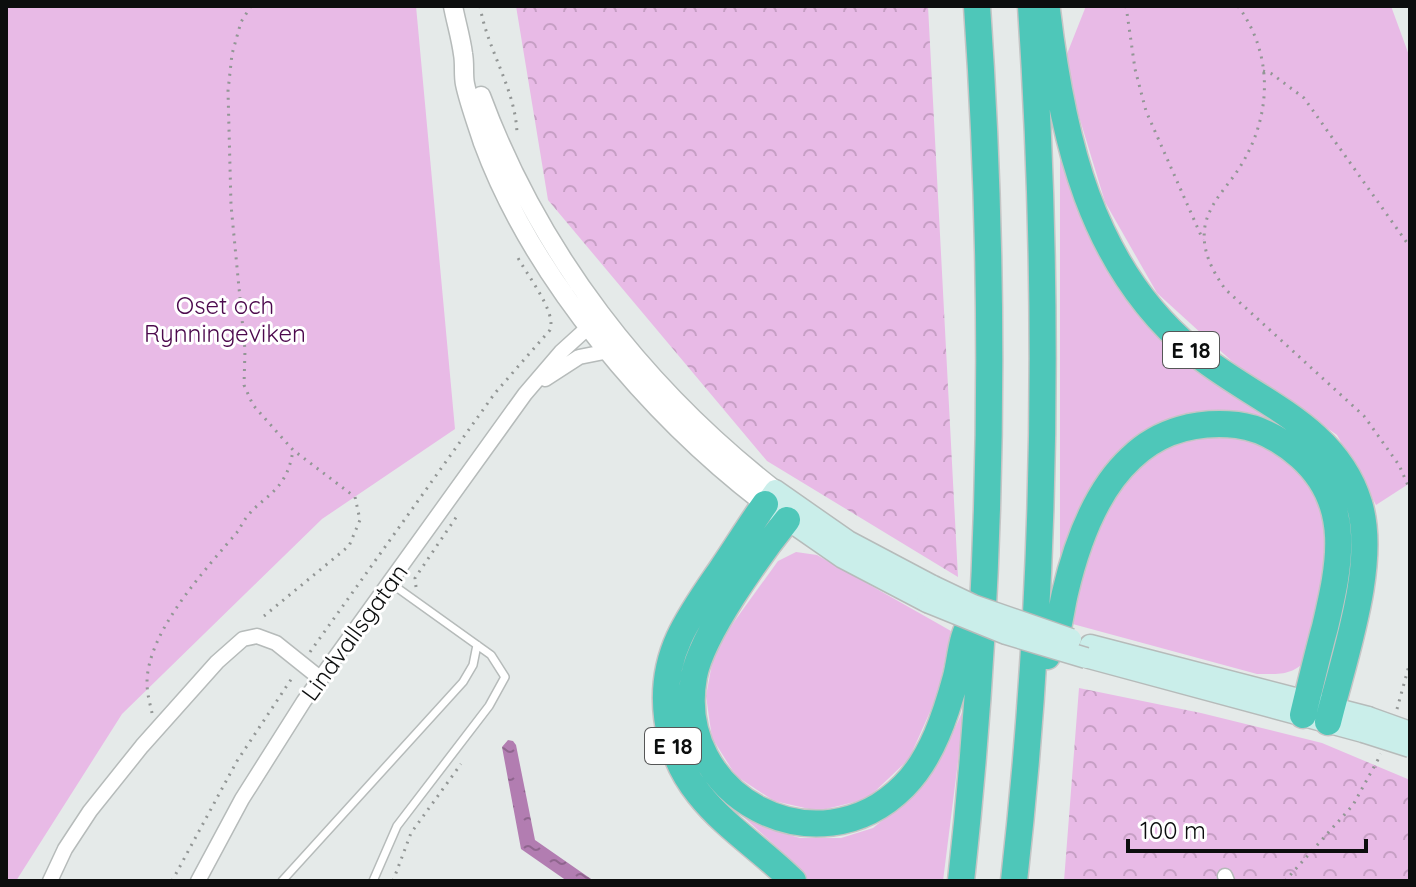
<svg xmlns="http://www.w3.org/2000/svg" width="1416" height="887" viewBox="0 0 1416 887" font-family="Quicksand,sans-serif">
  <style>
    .green { fill: #e8bae6 }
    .forest { fill: url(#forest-crowns) }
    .water { fill: url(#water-ripples) }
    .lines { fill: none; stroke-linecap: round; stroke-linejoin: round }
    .service-casing { stroke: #b6bbba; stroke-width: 10 }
    .minor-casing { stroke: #b6bbba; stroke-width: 17 }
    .tertiary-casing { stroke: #b6bbba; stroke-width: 21 }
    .secondary-casing { stroke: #b6bbba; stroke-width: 23 }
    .motorway-casing { stroke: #c5c5c5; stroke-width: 29 }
    .path { stroke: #929695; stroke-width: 3; stroke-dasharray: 2 6; stroke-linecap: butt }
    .service { stroke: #fff; stroke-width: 7 }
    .minor { stroke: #fff; stroke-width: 14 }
    .tertiary { stroke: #fff; stroke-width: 18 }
    .secondary { stroke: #caeeea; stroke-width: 20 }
    .motorway { stroke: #4ec7b9; stroke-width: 26 }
    .secondary-bridge-casing { stroke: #b6bbba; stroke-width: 23; stroke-linecap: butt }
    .secondary-bridge { stroke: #caeeea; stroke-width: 20 }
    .labels { text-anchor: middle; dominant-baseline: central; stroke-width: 6; stroke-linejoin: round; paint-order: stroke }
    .shield { fill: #fff; stroke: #555656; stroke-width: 2 }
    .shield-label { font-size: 22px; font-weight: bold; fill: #0c0e0e }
    .park-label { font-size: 24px; fill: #4c094d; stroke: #fff }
    .street-label { font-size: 24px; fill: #0c0e0e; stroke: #fff }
  </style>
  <defs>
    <pattern id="forest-crowns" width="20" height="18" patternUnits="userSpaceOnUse" patternTransform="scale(2)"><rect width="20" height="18" fill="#e8bae6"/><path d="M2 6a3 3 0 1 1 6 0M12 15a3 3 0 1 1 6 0" fill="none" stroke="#c69fc4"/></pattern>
    <pattern id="water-ripples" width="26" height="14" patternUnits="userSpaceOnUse" patternTransform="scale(2)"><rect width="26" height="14" fill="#b27db1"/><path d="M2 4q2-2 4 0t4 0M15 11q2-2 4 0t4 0" fill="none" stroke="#8f658e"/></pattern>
  </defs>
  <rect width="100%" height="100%" fill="#e5eae9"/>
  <path class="green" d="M6 6H416L455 429 322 519 122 714 16 881H6Z
    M1086 6H1391L1410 58V483L1376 505 1337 435 1236 365 1157 293 1105 202 1063 64Z
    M1060 159C1079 207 1101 273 1136 312 1179 360 1237 394 1291 431L1233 411 1181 415 1135 440 1060 578Z
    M1213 434 1257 441 1292 462 1318 495 1328 530V565L1308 658C1293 676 1279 674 1257 674L1069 623 1084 567 1104 515 1132 471 1170 444Z
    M796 552 817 555 951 631 938 694 909 759 867 799 818 811 774 801 736 776 712 738 706 696 713 658 731 626 778 561Z
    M965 706 943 881H809L789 858 729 804 769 829 800 838H841L873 828 911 797 943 754Z"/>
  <path class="forest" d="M516 6H928L958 577 767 461 548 200Z
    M1079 688 1201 713 1322 743 1410 780V881H1064Z"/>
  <path class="water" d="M508 740 513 741 516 745 535 840 594 881H567L521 849 502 747Z"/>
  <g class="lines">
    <defs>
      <path id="service" d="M282 881 463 682 473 665 477 645
        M373 881 397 826 489 706 505 677 491 655 389 582"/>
      <path id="minor" d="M545 379 579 357 609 351
        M1225 876 1227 881
        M50 881 65 849 90 811 142 746 217 662 243 639 257 636 276 643 321 679
        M198 881 242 799 304 701 525 394 561 352 594 322"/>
      <path id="tertiary" d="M453 6C456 22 461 38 463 54 465 64 463 74 465 84 469 103 477 124 483 143 533 279 651 417 765 504
        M481 96C539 253 643 387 775 490"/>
      <path id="secondary" d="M927 602 843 558 765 504 775 490 848 541 933 586
        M1090 645 1368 717
        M1089 658 1363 732"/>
      <path id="motorway" d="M1047 10C1062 136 1090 266 1193 351 1252 400 1335 424 1359 503 1378 564 1343 660 1328 722
        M765 504C750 525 736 548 721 570 706 592 690 614 679 638 656 688 664 751 699 794 725 827 763 851 793 881
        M787 520C759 555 702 634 694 676 672 797 818 873 904 786 932 758 946 714 956 677 961 657 961 635 973 619
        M1047 656C1059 637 1060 614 1065 593 1076 546 1095 491 1131 458 1160 430 1198 421 1237 425 1261 428 1283 441 1301 457 1354 505 1339 567 1325 627 1317 656 1310 686 1303 715
        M961 881C993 591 997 298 977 6
        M1014 881C1047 590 1050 298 1031 6"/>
    </defs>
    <use href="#service" class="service-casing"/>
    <use href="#minor" class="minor-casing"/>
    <use href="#tertiary" class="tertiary-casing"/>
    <use href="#secondary" class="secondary-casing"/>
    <use href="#motorway" class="motorway-casing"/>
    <path class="path" d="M251 6 241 22 232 54 228 91 231 205 245 350 244 385 253 405 293 450 355 497 360 520 349 546 264 616
      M480 6C487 50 517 91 517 136
      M1126 6 1135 69 1146 111 1203 240
      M1238 6C1276 58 1271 122 1236 173 1224 190 1209 205 1205 226 1201 250 1212 270 1225 289L1364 416 1399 465 1410 490
      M1263 71 1272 74 1304 98 1410 247
      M416 587 415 578 457 516
      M310 652 495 393 550 330C557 311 525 273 516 254
      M1397 709 1410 662
      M152 713C150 704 147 693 147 683 147 631 207 568 239 530 255 495 286 499 293 450
      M172 881 237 761 294 675
      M393 881 411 833 461 764
      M1285 881 1353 805 1381 754"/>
    <use href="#service" class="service"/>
    <use href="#minor" class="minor"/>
    <use href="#tertiary" class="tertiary"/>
    <use href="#secondary" class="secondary"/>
    <use href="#motorway" class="motorway"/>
    <defs>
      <path id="secondary-bridge" d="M933 586 973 605 1071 639
        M927 602 1006 634 1086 658
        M1368 717 1410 732
        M1363 732 1410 747"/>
    </defs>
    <use href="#secondary-bridge" class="secondary-bridge-casing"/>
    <use href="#secondary-bridge" class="secondary-bridge"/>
  </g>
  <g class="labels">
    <g class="shield">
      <rect x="1163" y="332" width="56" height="36" rx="6"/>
      <rect x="645" y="728" width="56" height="36" rx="6"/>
    </g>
    <g class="shield-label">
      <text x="1191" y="350">E 18</text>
      <text x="673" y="746">E 18</text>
    </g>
    <g class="park-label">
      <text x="225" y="305">Oset och<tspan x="225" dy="28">Rynningeviken</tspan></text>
    </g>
    <g class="street-label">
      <text transform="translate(354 632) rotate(-54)">Lindvallsgatan</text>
    </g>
  </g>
  <rect width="1416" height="887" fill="none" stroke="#0c0e0e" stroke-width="16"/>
  <path d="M1128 839v12h238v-12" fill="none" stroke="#0c0e0e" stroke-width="4"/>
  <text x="1140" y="839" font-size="24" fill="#0c0e0e" stroke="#ffffff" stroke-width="6" paint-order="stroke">100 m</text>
</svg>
